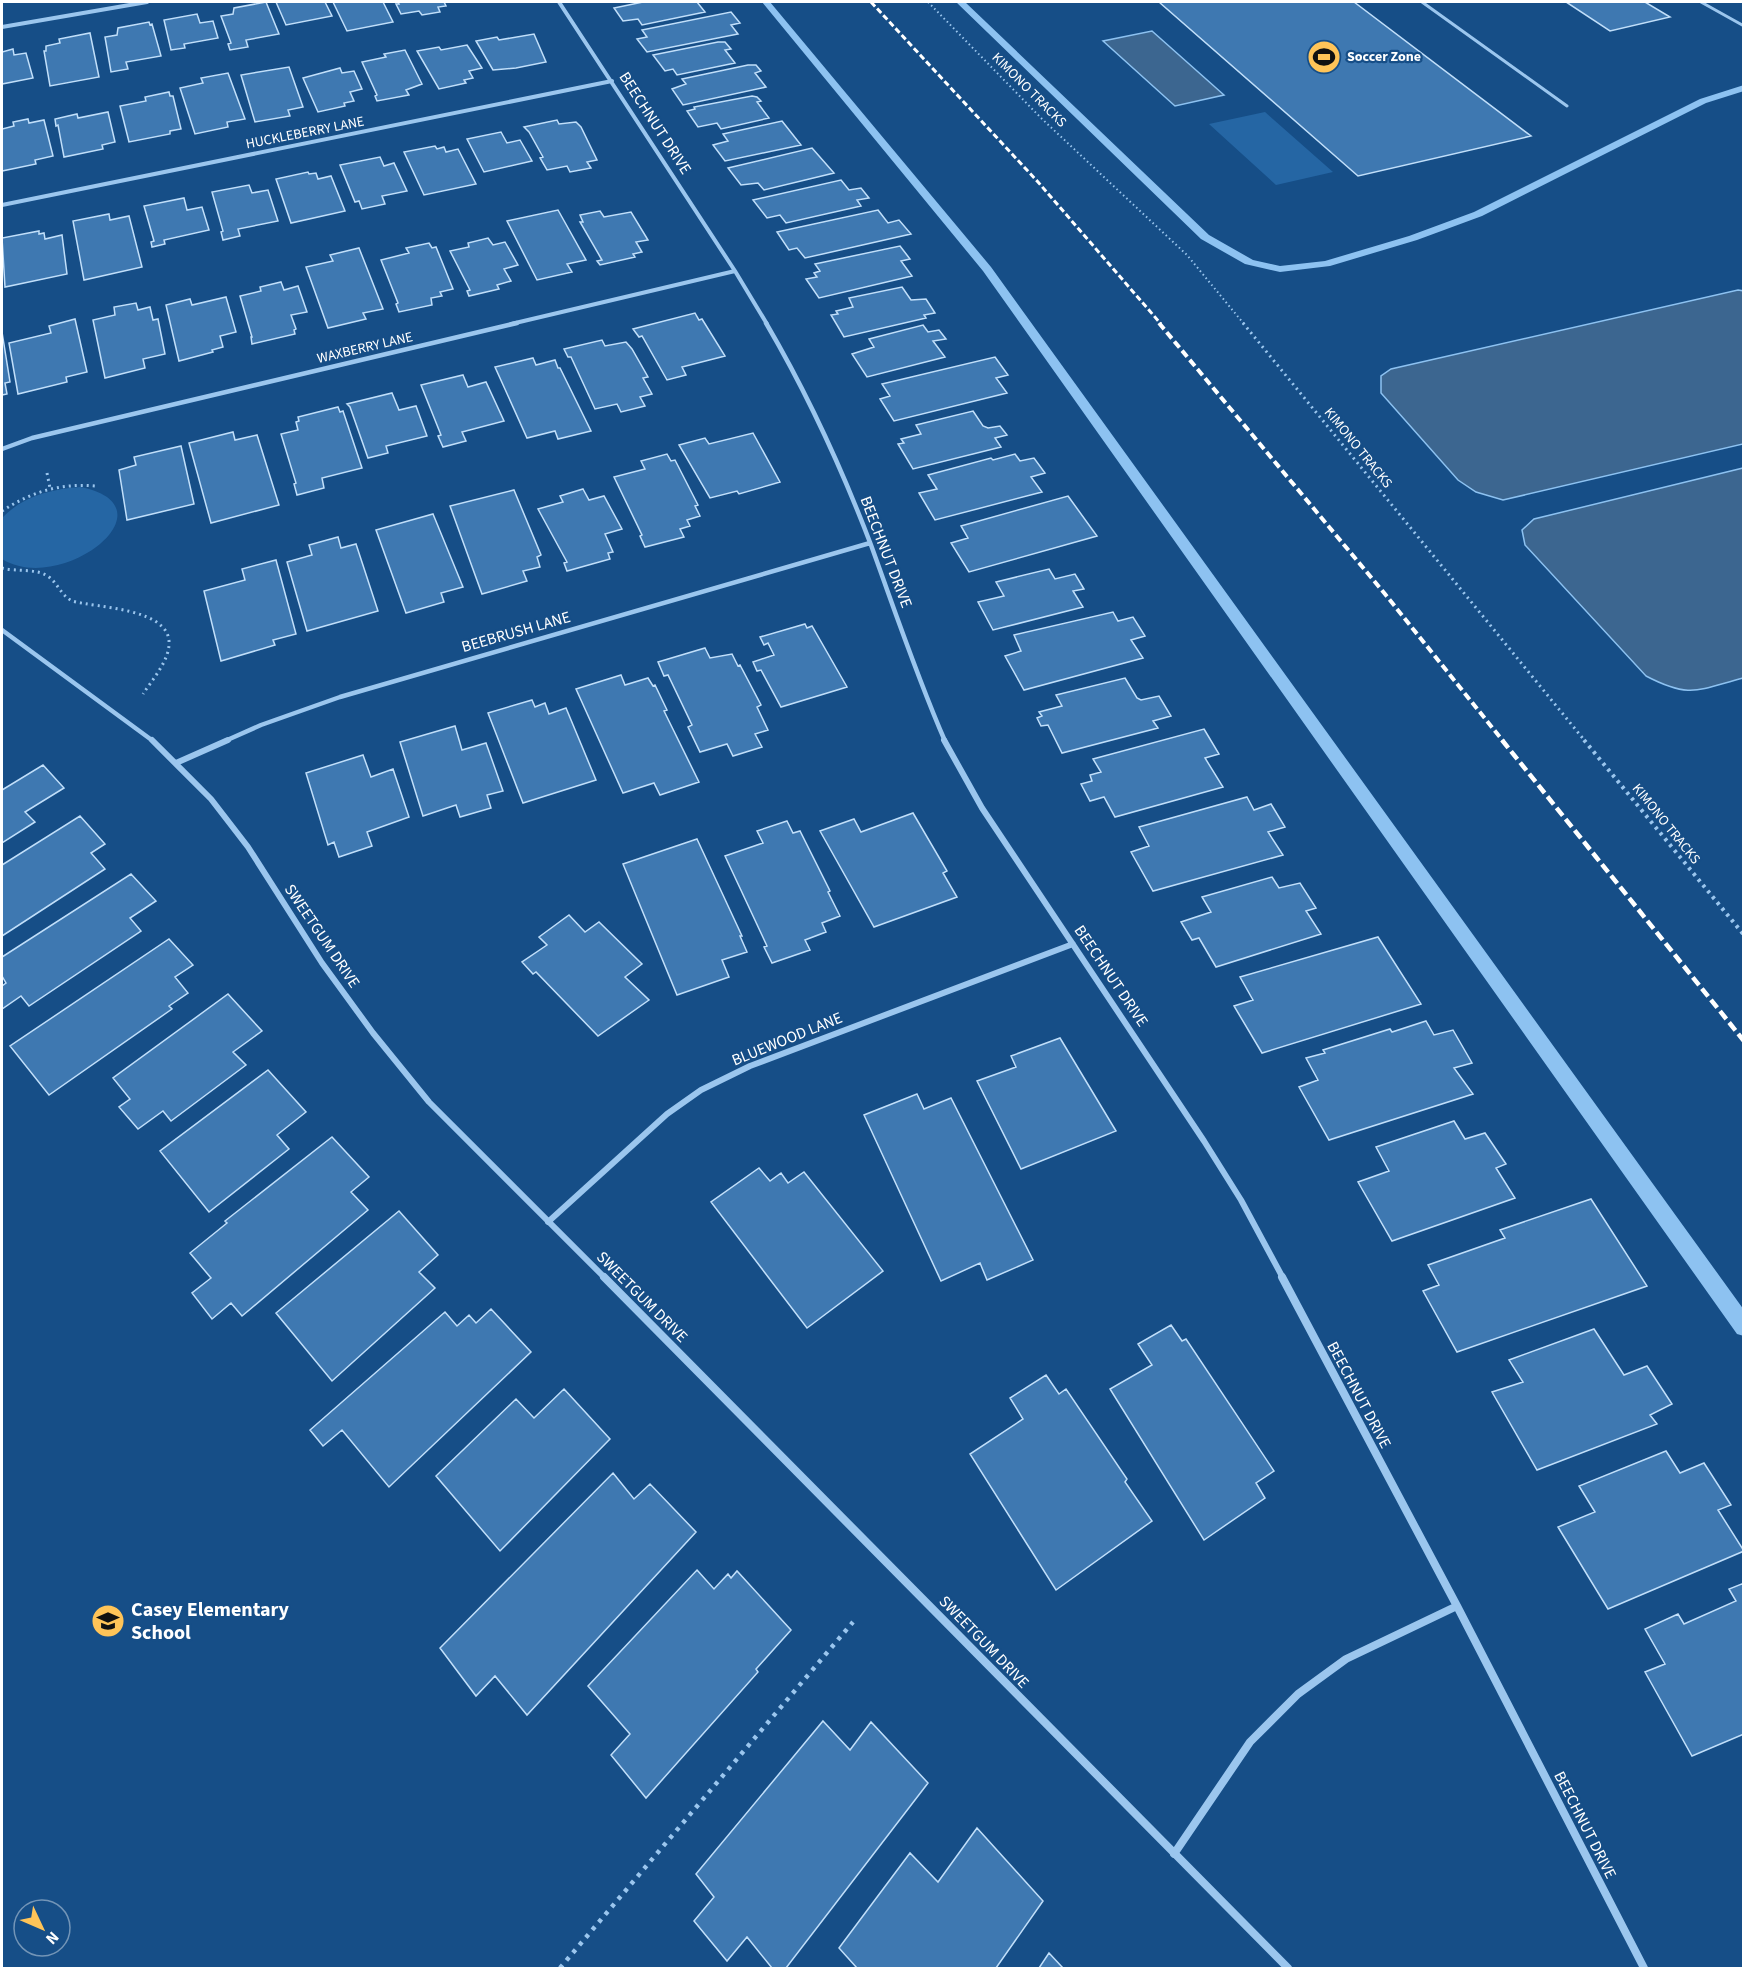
<svg xmlns="http://www.w3.org/2000/svg" width="1745" height="1970" viewBox="0 0 1745 1970" font-family="'Source Sans 3',sans-serif">
  <style>
    .green { fill: #2566a4 }
    .water { fill: #3c6690; stroke: #8dc2f1; stroke-width: 1.5 }
    .lines { fill: none; stroke-linecap: round; stroke-linejoin: round }
    .stream { fill: #8dc2f1; fill-rule: evenodd }
    .building { fill: #3e78b1; stroke: #c1dffa; stroke-width: 1.5 }
    .path-far3 { stroke: #9bc6ee; stroke-width: 2; stroke-dasharray: 1.5 3; stroke-linecap: butt }
    .path-far2 { stroke: #9bc6ee; stroke-width: 3; stroke-dasharray: 2 4; stroke-linecap: butt }
    .path-far1 { stroke: #9bc6ee; stroke-width: 4; stroke-dasharray: 3 4.5; stroke-linecap: butt }
    .path { stroke: #9bc6ee; stroke-width: 4.5; stroke-dasharray: 4 6; stroke-linecap: butt }
    .service { stroke: #9bc6ee; stroke-width: 3 }
    .minor-far3 { stroke: #9bc6ee; stroke-width: 4 }
    .minor-far2 { stroke: #9bc6ee; stroke-width: 4.5 }
    .minor-far1 { stroke: #9bc6ee; stroke-width: 6 }
    .minor { stroke: #9bc6ee; stroke-width: 8 }
    .rail-far2 { stroke: #fff; stroke-width: 3; stroke-dasharray: 6 3; stroke-linecap: butt }
    .rail-far1 { stroke: #fff; stroke-width: 4; stroke-dasharray: 8 4; stroke-linecap: butt }
    .rail { stroke: #fff; stroke-width: 4.5; stroke-dasharray: 10 4.5; stroke-linecap: butt }
    .labels { text-anchor: middle; dominant-baseline: central; stroke-width: 4.5; stroke-linejoin: round; paint-order: stroke }
    .far-poi-label { font-size: 14px; font-weight: bold; fill: #fff; stroke: #164e87; text-anchor: start }
    .far-street-label { font-size: 14px; fill: #fff; stroke: #164e87 }
    .street-label { font-size: 16px; fill: #fff; stroke: #164e87 }
    .near-poi-label { font-size: 20px; font-weight: bold; fill: #fff; stroke: #164e87; text-anchor: start }
  </style>
  <rect width="100%" height="100%" fill="#164e87"/>
  <path class="green" d="M1265 112 1333 172 1276 185 1209 124Z
    M81 487C176 507 62 596 2 559V518C23 496 51 489 81 487Z"/>
  <path class="water" d="M1152 31 1224 95 1175 106 1103 41Z
    M1738 290 1744 291 1743 444 1503 500 1476 492 1458 480 1381 393V376L1391 369Z
    M1743 468V678C1698 690 1690 699 1646 676L1525 545 1522 530 1534 519Z"/>
  <g class="lines">
    <path class="stream" d="M762 2H770L991 267 1744 1310V1336L1737 1334 983 271Z
      M956 2H965L1209 235 1253 260 1280 266 1325 261 1409 236 1474 212 1700 99 1744 85V91L1706 103 1482 216 1417 240 1330 266 1280 272 1245 264 1201 239Z"/>
  </g>
  <path class="building" d="M266 2 279 34 246 40 248 47 230 50 228 44 231 43 221 16 233 14 234 8Z
    M276 2H325L332 16 286 25Z
    M333 2H383L393 22 347 31Z
    M398 2H444L446 6 438 7 440 12 422 15 419 11 401 14 396 4H399Z
    M643 2H697L705 12 642 25 638 19 623 21 614 8Z
    M1159 2H1354L1531 136 1358 176Z
    M1566 2H1645L1670 17 1610 31Z
    M731 12 740 23 731 25 738 34 647 52 637 39 647 37 642 30Z
    M197 14 200 23 213 21 218 38 184 44 185 48 171 50 164 20Z
    M149 22 150 25 152 24 161 56 126 62 128 69 111 72 105 37 117 35 118 28Z
    M90 33 99 77 50 86 44 51H46V46L60 43 59 39Z
    M534 34 546 62 516 68 493 70 476 41 497 37 499 40Z
    M718 42H725L731 49 725 50 735 63 677 75 673 69 665 71 653 55Z
    M467 45 482 68 469 71 473 78 464 80 466 83 439 89 417 51 439 47 441 50Z
    M13 49 14 55 26 53 33 78 2 84V52Z
    M405 50 422 84 406 90 409 95 377 101 375 96 377 95 362 62 386 57 384 54Z
    M748 65H756L761 71 755 73 766 87 683 105 672 89 686 84 682 79Z
    M289 67 303 107 288 110 290 116 255 122 241 75Z
    M340 68 342 73 354 71 362 89 350 92 354 101 344 103 345 106 318 112 303 78Z
    M228 73 245 119 227 122 228 127 195 134 180 88 203 83 201 78Z
    M169 92 170 96H173L181 129 170 131V134L129 142 120 106 146 101 145 97Z
    M752 96 757 97 761 101 757 102 769 118 721 129 717 123 698 127 687 111 695 109 694 107Z
    M108 112 115 142 102 145 103 149 64 157 58 125 56 126 55 119 77 114 78 118Z
    M28 119 29 123 44 120 53 156 35 160 36 164 2 171V129L14 126 13 122Z
    M557 120 559 124 576 122 581 127 597 160 587 162 591 168 570 172 567 166 547 170 540 158 543 157 529 132 524 127Z
    M782 121 801 145 725 161 713 145 728 141 723 134Z
    M501 132 507 143 520 140 532 161 484 172 467 139Z
    M435 146 437 149 444 147 446 152 458 149 476 184 424 195 404 152Z
    M812 148 834 173 764 190 758 183 741 185 728 168Z
    M380 157 384 166 394 163 407 191 382 196 385 204 362 209 359 201 355 202 340 165Z
    M308 172 309 174 316 173 318 179 331 176 345 211 291 223 276 179Z
    M841 180 849 190 861 188 869 198 857 200 861 206 786 223 780 215 767 218 753 200Z
    M249 185 252 193 268 190 278 221 238 229 240 236 223 240 221 232 223 231 212 192Z
    M184 198 187 210 202 207 209 230 164 240 165 244 152 247 151 242 154 241 144 206Z
    M558 210 586 260 567 264 572 272 537 280 507 221Z
    M878 210 888 223 899 220 911 234 805 258 797 248 789 250 777 232Z
    M600 211 604 217 631 212 648 240 636 242 642 252 633 254 635 257 600 265 597 261 602 260 580 222H583L580 215Z
    M109 214 110 220 129 216 142 267 84 280 73 221Z
    M39 231V234L44 233 45 239 62 235 67 274 5 287 2 238Z
    M488 238 493 245 505 242 518 265 504 269 511 281 497 285 499 289 469 296 467 291 470 290 450 251 469 247 468 243Z
    M429 243 432 248 436 247 453 289 440 292 442 296 431 298 432 305 399 312 396 304 398 303 381 260 409 253 406 248Z
    M900 246 910 259 901 261 912 276 819 298 806 279 817 277 814 273 820 271 815 264Z
    M359 248 383 309 363 313 366 319 328 328 306 267 333 261 330 255Z
    M281 282 284 290 298 286 307 312 291 315 296 329 294 330 295 334 252 344 251 337H252L240 296 261 291 260 287Z
    M902 287 911 300 926 299 935 313 924 315 926 318 844 337 831 315 838 314 836 311 853 307 849 298Z
    M226 297 236 332 220 336 223 347 212 350 213 352 179 361 166 305 190 299 192 305Z
    M136 303 138 310 150 307 153 320 158 319 165 354 143 359 145 368 105 378 93 320 115 315 114 307Z
    M695 313 699 320 702 319 725 356 682 367 686 375 667 380 642 336 639 337 633 329Z
    M75 319 87 372 66 377 67 382 18 394 9 343 51 333 49 326Z
    M923 325 928 332 939 330 946 339 933 341 945 357 867 377 852 354 874 347 869 339Z
    M2 332 10 382 5 383 7 394 2 395Z
    M602 340 605 346 626 342 632 349 648 377 643 378 652 394 640 397 645 406 621 412 617 404 595 409 571 357H568L564 349Z
    M995 357 1008 375 996 378 1007 393 894 421 880 399 890 396 882 384Z
    M533 358 536 365 555 360 558 368H560L591 431 558 439 555 431 527 438 495 367Z
    M463 375 468 387 486 382 504 421 462 432 466 441 443 447 438 436 441 435 421 385Z
    M392 393 399 410 416 406 427 436 386 446 388 453 368 458 350 407 347 404Z
    M338 407 340 412 343 411 362 468 322 478 324 488 297 495 294 484 296 483 281 434 298 430 296 422 299 421 298 417Z
    M973 411 983 426 988 428 1000 426 1007 435 995 438 1001 447 913 469 898 444 904 443 901 439 921 434 916 425Z
    M233 432 235 440 257 435 279 505 211 523 189 443Z
    M753 433 780 482 739 494 737 491 710 498 679 445 705 438 709 444Z
    M181 446 194 504 127 520 119 470 136 465 134 457Z
    M667 454 671 461 675 460 698 505 695 506 700 516 687 520 690 526 680 529 684 537 645 547 640 536 642 535 614 477 645 469 641 461Z
    M1015 454 1020 461 1034 458 1045 473 1031 477 1042 492 935 520 919 493 937 489 928 475 991 458 993 460Z
    M583 489 589 500 604 496 622 529 605 534 613 552 608 553 610 559 567 571 564 563 567 562 538 509 563 502 560 496Z
    M514 490 541 555 537 557 540 567 523 571 527 581 482 594 450 506Z
    M1068 496 1097 536 969 572 951 543 968 538 961 526Z
    M433 514 463 587 441 593 444 602 406 613 376 530Z
    M338 537 341 548 356 544 378 611 307 631 287 562 312 555 309 545Z
    M276 560 296 634 273 640 275 645 221 661 204 591 245 580 242 569Z
    M1049 569 1055 579 1075 574 1084 589 1073 591 1083 607 993 630 978 602 1004 596 996 582Z
    M1113 612 1118 621 1133 617 1145 636 1131 640 1143 658 1024 690 1005 656 1021 651 1014 635Z
    M805 624 807 628 812 626 847 687 781 707 761 670 757 671 753 662 774 655 768 643 764 645 760 637Z
    M705 648 710 658 732 654 738 666 740 665 761 705 757 707 768 730 755 734 762 747 733 756 727 744 700 752 688 727 692 725 668 675 664 676 658 662Z
    M621 675 625 685 648 678 653 686 655 685 667 710 664 711 699 782 660 795 654 783 623 793 576 689Z
    M1125 678 1137 698 1141 700 1159 696 1171 716 1153 721 1158 728 1062 753 1048 725 1041 726 1037 718 1042 716 1039 712 1062 706 1056 695Z
    M532 700 535 707 545 703 549 714 566 708 596 780 523 803 488 713Z
    M455 726 462 750 486 743 503 791 487 795 491 808 460 817 456 805 423 816 400 742Z
    M1204 729 1219 754 1205 758 1223 787 1115 817 1104 797 1090 801 1081 784 1092 781 1090 775 1101 772 1093 759Z
    M363 755 371 777 393 769 409 817 367 832 372 846 339 857 334 842 328 845 306 773Z
    M43 765 64 788 25 812 35 822 2 843V790Z
    M1247 797 1254 810 1271 804 1285 827 1268 832 1283 855 1153 891 1131 852 1149 846 1139 827Z
    M913 813 947 871 943 873 957 897 874 927 820 831 854 819 861 832Z
    M80 816 105 844 91 853 105 869 2 936V865Z
    M787 821 793 833 800 831 830 891 828 892 840 916 822 923 826 932 805 940 810 950 772 963 764 947 767 946 725 856 763 843 757 831Z
    M697 839 742 936H740L747 952 722 960 729 977 677 995 623 864Z
    M131 874 156 901 130 918 141 931 29 1006 21 996 2 1009V986L6 983 2 976V957Z
    M1272 877 1279 888 1300 883 1316 908 1306 911 1321 934 1216 967 1199 938 1192 940 1181 922 1211 912 1202 897Z
    M569 915 585 932 599 922 642 964 625 977 649 1000 598 1036 536 972 533 974 522 962 547 945 539 937Z
    M1378 937 1421 1004 1262 1053 1234 1006 1253 1000 1240 977Z
    M169 939 193 965 175 977 188 993 169 1006 172 1009 49 1095 10 1046Z
    M228 994 262 1031 233 1052 246 1065 171 1121 163 1111 138 1129 119 1107 130 1099 113 1078Z
    M1426 1021 1434 1035 1453 1030 1472 1063 1454 1068 1473 1094 1329 1140 1299 1087 1318 1080 1306 1058 1325 1053 1323 1050 1390 1029 1392 1032Z
    M1060 1038 1116 1131 1021 1169 977 1081 1016 1067 1011 1056Z
    M268 1070 306 1112 277 1135 289 1149 209 1212 160 1151Z
    M917 1094 924 1109 951 1098 1033 1260 987 1280 980 1263 941 1281 864 1115Z
    M1454 1121 1465 1139 1485 1133 1506 1164 1496 1168 1515 1198 1392 1241 1358 1182 1389 1171 1376 1147Z
    M332 1137 369 1177 351 1192 368 1210 242 1316 231 1303 212 1319 192 1293 211 1278 190 1253 227 1223 225 1221Z
    M759 1168 770 1181 781 1173 788 1183 804 1172 883 1271 807 1328 711 1202Z
    M1591 1199 1647 1286 1457 1352 1423 1291 1439 1285 1428 1265 1505 1238 1500 1230Z
    M399 1211 438 1255 419 1272 435 1288 332 1381 276 1313Z
    M491 1309 531 1352 389 1487 342 1430 323 1446 310 1430 445 1312 457 1326 469 1315 476 1323Z
    M1171 1325 1182 1341 1186 1339 1274 1471 1256 1483 1265 1498 1204 1540 1110 1389 1152 1365 1138 1344Z
    M1594 1329 1624 1375 1647 1366 1672 1404 1650 1415 1657 1424 1537 1470 1492 1392 1523 1382 1509 1360Z
    M1046 1375 1059 1394 1066 1389 1127 1479 1125 1482 1152 1521 1056 1590 970 1454 1023 1419 1010 1398Z
    M564 1389 610 1439 500 1551 436 1476 516 1399 534 1418Z
    M1666 1451 1680 1473 1704 1463 1731 1505 1718 1510 1744 1551 1608 1609 1558 1527 1595 1512 1579 1486Z
    M613 1473 634 1499 650 1484 696 1532 527 1715 495 1676 476 1696 440 1648Z
    M697 1570 714 1589 728 1574 731 1578 737 1571 791 1630 756 1669 758 1672 646 1798 611 1755 630 1734 588 1686Z
    M1744 1583V1734L1692 1756 1645 1672 1665 1664 1645 1629 1678 1614 1684 1624 1736 1601 1729 1589Z
    M823 1721 850 1750 871 1722 928 1783 786 1968H772L747 1937 727 1961 694 1921 714 1897 696 1874Z
    M977 1828 1043 1901 996 1968H857L839 1948 910 1853 938 1882Z
    M1049 1953 1063 1968H1039Z"/>
  <g class="lines">
    <path class="path-far3" d="M928 2 1041 118 1187 255 1244 324"/>
    <path class="path-far2" d="M1243 323 1585 741
      M47 473 50 488
      M2 511C31 492 60 483 95 486
      M2 568C16 572 38 568 49 577 58 584 61 595 72 601 97 608 172 608 169 645 168 662 152 680 143 694"/>
    <path class="path-far1" d="M1584 740 1744 935"/>
    <path class="path" d="M560 1968 853 1622"/>
    <path class="service" d="M1422 2 1567 106
      M1701 2 1744 26"/>
    <path class="minor-far3" d="M559 2 735 271 767 324
      M2 27 147 2
      M2 205 612 81
      M511 324 735 271"/>
    <path class="minor-far2" d="M766 323C807 393 842 469 871 545 895 611 917 677 945 741
      M2 449 32 438 517 323
      M2 630 153 741
      M225 741 261 725 340 697 870 543"/>
    <path class="minor-far1" d="M152 740 211 799 248 847 322 963 373 1033 429 1102 605 1278
      M944 740 982 808 1204 1141 1241 1200 1283 1278
      M176 763 228 740
      M548 1222 667 1114 701 1090 750 1066 1073 944"/>
    <path class="minor" d="M604 1277 1288 1968
      M1282 1277 1457 1606 1644 1968
      M1174 1854 1250 1742 1298 1694 1346 1659 1457 1606"/>
    <path class="rail-far2" d="M871 2 1038 182 1161 324"/>
    <path class="rail-far1" d="M1159 323 1385 594 1503 741"/>
    <path class="rail" d="M1502 740 1744 1041"/>
  </g>
  <defs>
    <symbol id="stadium-disc" viewBox="-11 -11 22 22"><circle r="9.5" fill="#ffc458" stroke="#164e87"/><path d="M0-5a6.5 5 0 1 0 0 10a6.5 5 0 1 0 0-10ZM-3.5-1.8h7v3.6h-7Z" fill="#111"/></symbol>
    <symbol id="school-disc" viewBox="-11 -11 22 22"><circle r="9.5" fill="#ffc458" stroke="#164e87"/><path d="M0-5L7-2L0 1L-7-2ZM-4 1L0 2.5L4 1V4Q0 6-4 4Z" fill="#111"/></symbol>
  </defs>
  <g fill-rule="evenodd">
    <use href="#stadium-disc" x="1305" y="38" width="38" height="38"/>
    <use href="#school-disc" x="89" y="1602" width="38" height="38"/>
  </g>
  <g class="labels">
    <g class="far-poi-label">
      <text x="1347" y="57">Soccer Zone</text>
    </g>
    <g class="far-street-label">
      <text transform="translate(1029 90) rotate(45)">KIMONO TRACKS</text>
      <text transform="translate(305 133) rotate(-11)">HUCKLEBERRY LANE</text>
      <text transform="translate(365 348) rotate(-13)">WAXBERRY LANE</text>
      <text transform="translate(1358 448) rotate(51)">KIMONO TRACKS</text>
      <text transform="translate(1666 824) rotate(51)">KIMONO TRACKS</text>
    </g>
    <g class="street-label">
      <text transform="translate(655 123) rotate(57)">BEECHNUT DRIVE</text>
      <text transform="translate(886 552) rotate(69)">BEECHNUT DRIVE</text>
      <text transform="translate(516 632) rotate(-16)">BEEBRUSH LANE</text>
      <text transform="translate(322 936) rotate(56)">SWEETGUM DRIVE</text>
      <text transform="translate(1111 976) rotate(56)">BEECHNUT DRIVE</text>
      <text transform="translate(787 1039) rotate(-22)">BLUEWOOD LANE</text>
      <text transform="translate(642 1297) rotate(45)">SWEETGUM DRIVE</text>
      <text transform="translate(1359 1395) rotate(62)">BEECHNUT DRIVE</text>
      <text transform="translate(984 1642) rotate(46)">SWEETGUM DRIVE</text>
      <text transform="translate(1585 1825) rotate(63)">BEECHNUT DRIVE</text>
    </g>
    <g class="near-poi-label">
      <text x="131" y="1610">Casey Elementary<tspan x="131" dy="23">School</tspan></text>
    </g>
  </g>
  <rect width="1745" height="1970" fill="none" stroke="#ffffff" stroke-width="6"/>
  <g transform="translate(42 1928) rotate(134)"><circle r="28" fill="#164e87" stroke="#7395b7" stroke-width="1.5"/>
  <path d="M0-4.5L10 22L0 15L-10 22Z" fill="#ffc458"/>
  <text y="-9" font-size="16" font-weight="bold" text-anchor="middle" fill="#ffffff">N</text>
  </g>
</svg>
